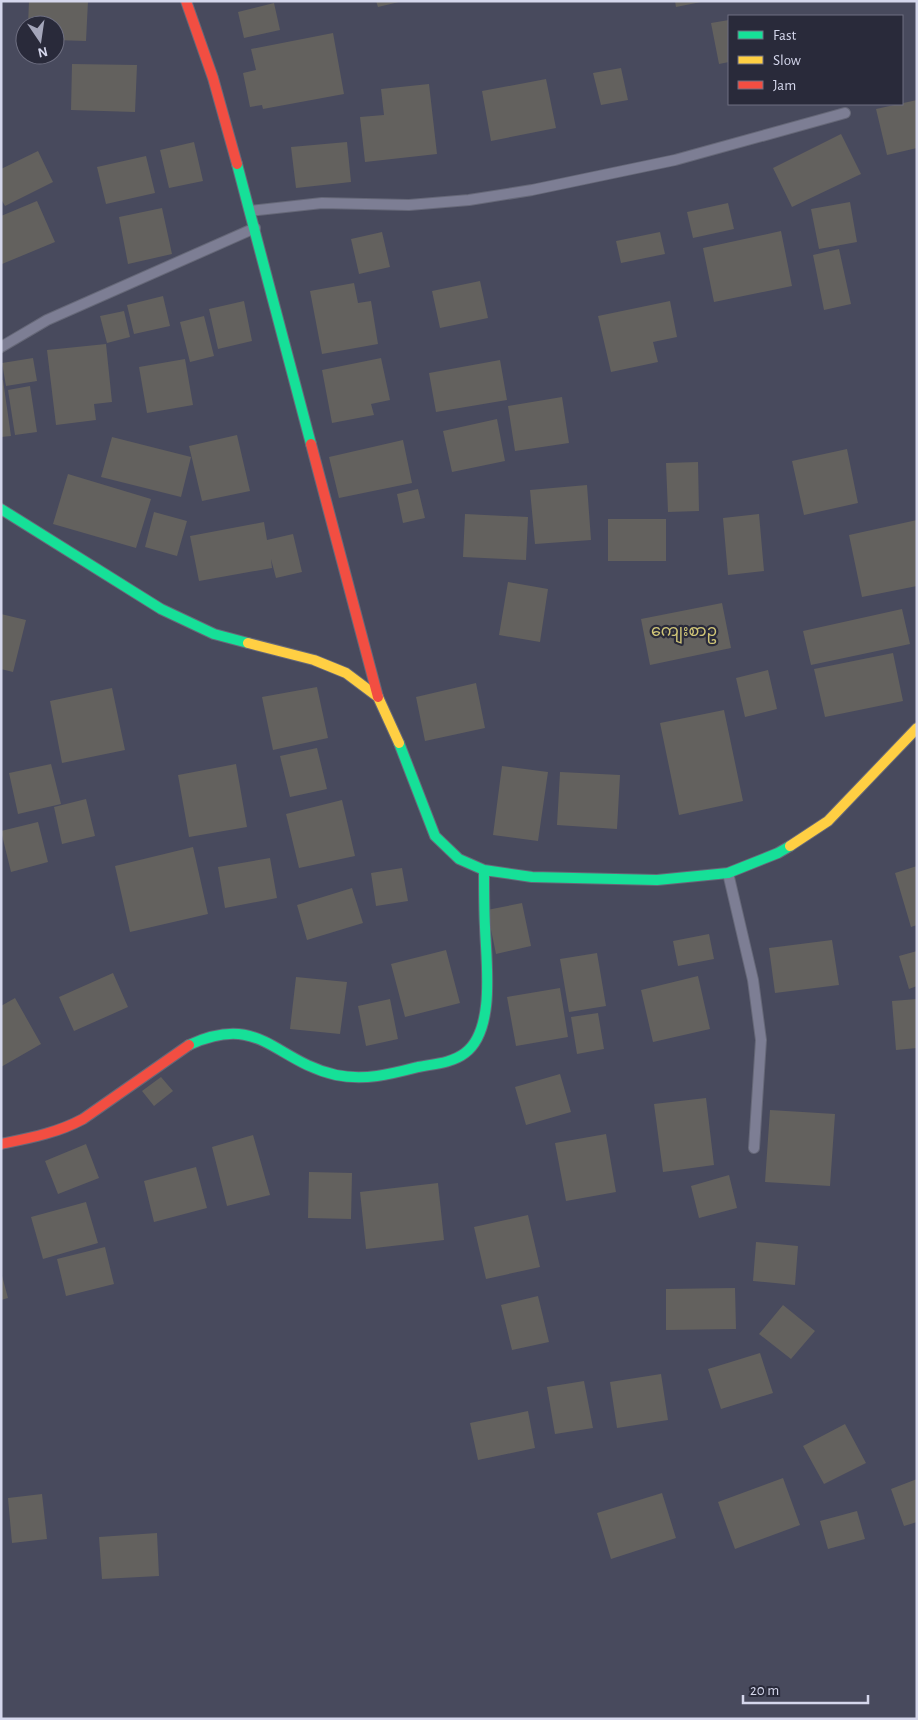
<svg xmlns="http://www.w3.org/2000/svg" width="918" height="1720" viewBox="0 0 918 1720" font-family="'Alegreya Sans','Noto Sans Myanmar',sans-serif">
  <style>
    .building { fill: #63615e }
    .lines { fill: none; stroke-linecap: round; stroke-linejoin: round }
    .street-casing { stroke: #666878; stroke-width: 12 }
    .fast-casing { stroke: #666878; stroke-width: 12 }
    .slow-casing { stroke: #666878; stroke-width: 12 }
    .jam-casing { stroke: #666878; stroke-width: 12 }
    .street { stroke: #7d7e94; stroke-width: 10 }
    .fast { stroke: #16e098; stroke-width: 10 }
    .slow { stroke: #ffcf43; stroke-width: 10 }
    .jam { stroke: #f24e42; stroke-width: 10 }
    .labels { text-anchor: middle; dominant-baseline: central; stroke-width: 4.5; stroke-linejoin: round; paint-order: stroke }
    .quarter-label { font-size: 16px; fill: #d1c678; stroke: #292a3a }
  </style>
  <rect width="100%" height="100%" fill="#484a5d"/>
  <path class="building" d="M29 1H88L86 41 55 40V25H28Z
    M376 1H399V2L378 7Z
    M675 1H701V2L676 7Z
    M274 3 280 30 244 38 238 12Z
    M729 20V62L719 64 711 23Z
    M333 33 344 94 263 109 262 105 250 107 243 73 256 70 251 49Z
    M72 64 137 65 135 112 71 110Z
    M621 68 628 100 601 105 593 73Z
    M546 79 556 128 491 141 482 91Z
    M429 84 437 154 365 162 360 117 384 115 381 89Z
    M917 100V148L887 155 876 109Z
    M841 134 861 174 792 207 773 168Z
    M194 142 203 181 169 188 160 150Z
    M347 142 351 182 296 188 291 147Z
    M38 151 53 182 5 206 1 199V169Z
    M146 156 155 193 106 204 97 167Z
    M37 201 55 242 2 264 1 216Z
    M850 202 857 242 819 249 811 209Z
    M728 203 734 229 693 238 687 212Z
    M162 208 172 254 128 264 119 217Z
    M781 231 792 286 714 302 703 248Z
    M382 232 390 267 359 274 351 239Z
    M660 232 665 254 621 263 616 241Z
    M839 249 851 304 824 310 813 255Z
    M480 281 488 318 440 328 432 291Z
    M354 283 358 303 371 301 378 344 322 354 310 291Z
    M163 296 170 326 134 334 127 305Z
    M244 301 252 341 218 349 209 309Z
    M670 301 677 337 653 342 658 362 611 372 598 316Z
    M124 311 130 337 107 343 100 316Z
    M204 316 214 356 190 362 180 322Z
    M106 344 112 402 94 404 96 420 56 425 47 350Z
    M33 358 37 381 6 386 2 363Z
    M381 358 390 400 371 404 374 415 332 423 322 370Z
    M185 359 193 405 147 413 139 367Z
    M500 360 507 400 436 412 429 373Z
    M1 380H3L11 436 1 437Z
    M30 386 37 432 15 435 8 390Z
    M562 397 569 443 515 451 508 406Z
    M497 419 505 461 452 472 443 431Z
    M237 435 250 491 202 501 189 446Z
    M112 437 191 457 181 497 101 477Z
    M403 440 412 483 339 498 329 457Z
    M847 449 858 503 804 515 792 461Z
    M698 462 699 511 668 512 666 463Z
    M68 474 151 499 136 548 53 524Z
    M587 485 591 540 535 544 530 490Z
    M418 489 425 518 403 523 397 494Z
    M154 512 187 521 177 556 145 547Z
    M465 514 528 517 526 560 463 557Z
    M759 514 764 571 728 575 723 518Z
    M608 519H666V561H608Z
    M917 520V586L862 597 849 535Z
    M264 522 267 540 293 534 302 572 276 578 271 559 272 568 199 581 190 536Z
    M508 582 548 589 540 642 499 635Z
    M722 603 731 648 650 665 641 619Z
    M902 609 910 644 811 665 803 631Z
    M1 614 26 620 13 672 1 669Z
    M893 653 903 701 825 717 814 669Z
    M768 670 777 709 745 717 736 678Z
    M476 683 485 728 425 741 416 697Z
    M317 687 328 738 273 750 262 697Z
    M112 688 125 750 62 763 50 701Z
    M724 710 743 801 679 815 660 723Z
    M317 748 327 789 290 797 280 756Z
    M51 764 61 804 18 814 9 773Z
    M236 764 247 827 189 837 178 775Z
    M502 766 548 772 538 841 493 835Z
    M560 772 620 775 617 829 557 825Z
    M86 799 95 836 62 844 54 807Z
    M342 800 355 856 299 868 286 814Z
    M38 822 48 862 11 872 1 831Z
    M193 847 208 914 130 932 115 866Z
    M270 858 277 898 225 908 218 867Z
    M917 866V925L911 927 895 873Z
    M402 868 408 901 376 906 371 873Z
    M352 888 363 923 307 940 297 905Z
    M522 903 531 946 496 954 487 910Z
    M709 934 714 959 678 966 673 941Z
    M832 940 839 985 775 993 769 948Z
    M446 950 460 1003 405 1017 391 964Z
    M917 951V986L909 989 899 956Z
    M597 953 606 1006 569 1012 560 959Z
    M113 973 128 1007 74 1031 59 997Z
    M698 976 710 1029 653 1042 641 990Z
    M296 977 347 982 340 1034 290 1029Z
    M560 988 568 1037 516 1046 507 997Z
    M15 998 41 1044 1 1067V1006Z
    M390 999 398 1039 366 1046 358 1006Z
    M917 999V1048L896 1050 892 1001Z
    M598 1013 604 1049 577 1054 571 1017Z
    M560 1074 571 1112 526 1125 515 1087Z
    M161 1077 173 1091 154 1106 142 1091Z
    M706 1098 714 1165 663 1172 654 1104Z
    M770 1110 835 1114 830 1186 765 1182Z
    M606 1134 616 1192 566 1201 555 1143Z
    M253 1135 270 1195 227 1206 212 1147Z
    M86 1144 99 1178 58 1194 45 1161Z
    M196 1167 207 1208 154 1222 144 1181Z
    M309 1172 352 1173 351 1219 308 1218Z
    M729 1175 737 1208 699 1218 691 1186Z
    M438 1183 444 1240 366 1249 360 1192Z
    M86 1202 98 1243 43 1259 31 1217Z
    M528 1215 540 1267 486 1279 474 1227Z
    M756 1242 798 1246 795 1285 753 1281Z
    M105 1247 114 1284 66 1296 57 1259Z
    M1 1272 8 1298 1 1300Z
    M735 1288 736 1329 666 1330V1289Z
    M538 1296 549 1342 512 1350 501 1305Z
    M783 1305 815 1331 791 1359 759 1334Z
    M760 1353 773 1393 721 1409 708 1369Z
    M661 1374 668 1420 617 1428 610 1382Z
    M584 1381 593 1428 555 1434 547 1387Z
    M528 1411 535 1448 478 1460 470 1423Z
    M845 1424 866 1463 824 1484 803 1446Z
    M783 1478 800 1525 735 1549 718 1502Z
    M917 1479V1522L904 1526 891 1489Z
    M662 1493 676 1538 611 1559 597 1513Z
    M42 1494 47 1539 12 1543 8 1498Z
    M857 1511 865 1539 828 1549 820 1521Z
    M157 1533 159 1576 102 1579 99 1537Z"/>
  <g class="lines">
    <defs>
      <path id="street" d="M250 211 322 203 409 205 469 200 532 190 675 160 845 113
        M1 347 47 320 255 228
        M728 873 753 980 761 1040 754 1148"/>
      <path id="fast" d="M237 164 311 444
        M1 509 161 609 214 634 248 643
        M399 743 435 836 459 859 484 870 532 877 657 880 728 873 778 853 790 846
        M189 1045C261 1012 274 1061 336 1075 365 1081 391 1074 418 1067 434 1064 452 1063 465 1053 496 1030 486 961 485 927 484 908 484 889 484 870"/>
      <path id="slow" d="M248 643 314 660 346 673 378 697 399 743
        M790 846 828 821 917 728"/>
      <path id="jam" d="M186 1 213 78 237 164
        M311 444 378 697
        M1 1144C30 1138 57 1133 83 1119L189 1045"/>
    </defs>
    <use href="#street" class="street-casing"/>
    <use href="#fast" class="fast-casing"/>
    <use href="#slow" class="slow-casing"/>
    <use href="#jam" class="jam-casing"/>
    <use href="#street" class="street"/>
    <use href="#fast" class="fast"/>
    <use href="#slow" class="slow"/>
    <use href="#jam" class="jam"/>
  </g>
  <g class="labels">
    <g class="quarter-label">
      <text x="684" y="631">ကျေးစာဥ</text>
    </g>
  </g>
  <rect width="918" height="1720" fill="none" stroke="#d5d7ec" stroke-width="5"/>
  <rect x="728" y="15" width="175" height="90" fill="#292a3a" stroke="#6e6f81"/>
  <rect x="738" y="31" width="25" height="8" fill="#16e098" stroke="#6e6f81"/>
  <text x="773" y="40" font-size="15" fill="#d5d7ec">Fast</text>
  <rect x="738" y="56" width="25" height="8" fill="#ffcf43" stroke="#6e6f81"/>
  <text x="773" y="65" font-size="15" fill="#d5d7ec">Slow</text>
  <rect x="738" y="81" width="25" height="8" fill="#f24e42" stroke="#6e6f81"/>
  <text x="773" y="90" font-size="15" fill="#d5d7ec">Jam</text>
  <g transform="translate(40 40) rotate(167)"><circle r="24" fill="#292a3a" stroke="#6e6f81"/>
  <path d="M0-4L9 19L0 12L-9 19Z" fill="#a4a6ba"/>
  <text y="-8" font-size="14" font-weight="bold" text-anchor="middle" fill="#d5d7ec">N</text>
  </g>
  <path d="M743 1695v8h125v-8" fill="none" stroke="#d5d7ec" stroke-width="2.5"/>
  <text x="750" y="1695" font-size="15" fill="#d5d7ec" stroke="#292a3a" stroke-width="4" paint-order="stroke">20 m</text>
</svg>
